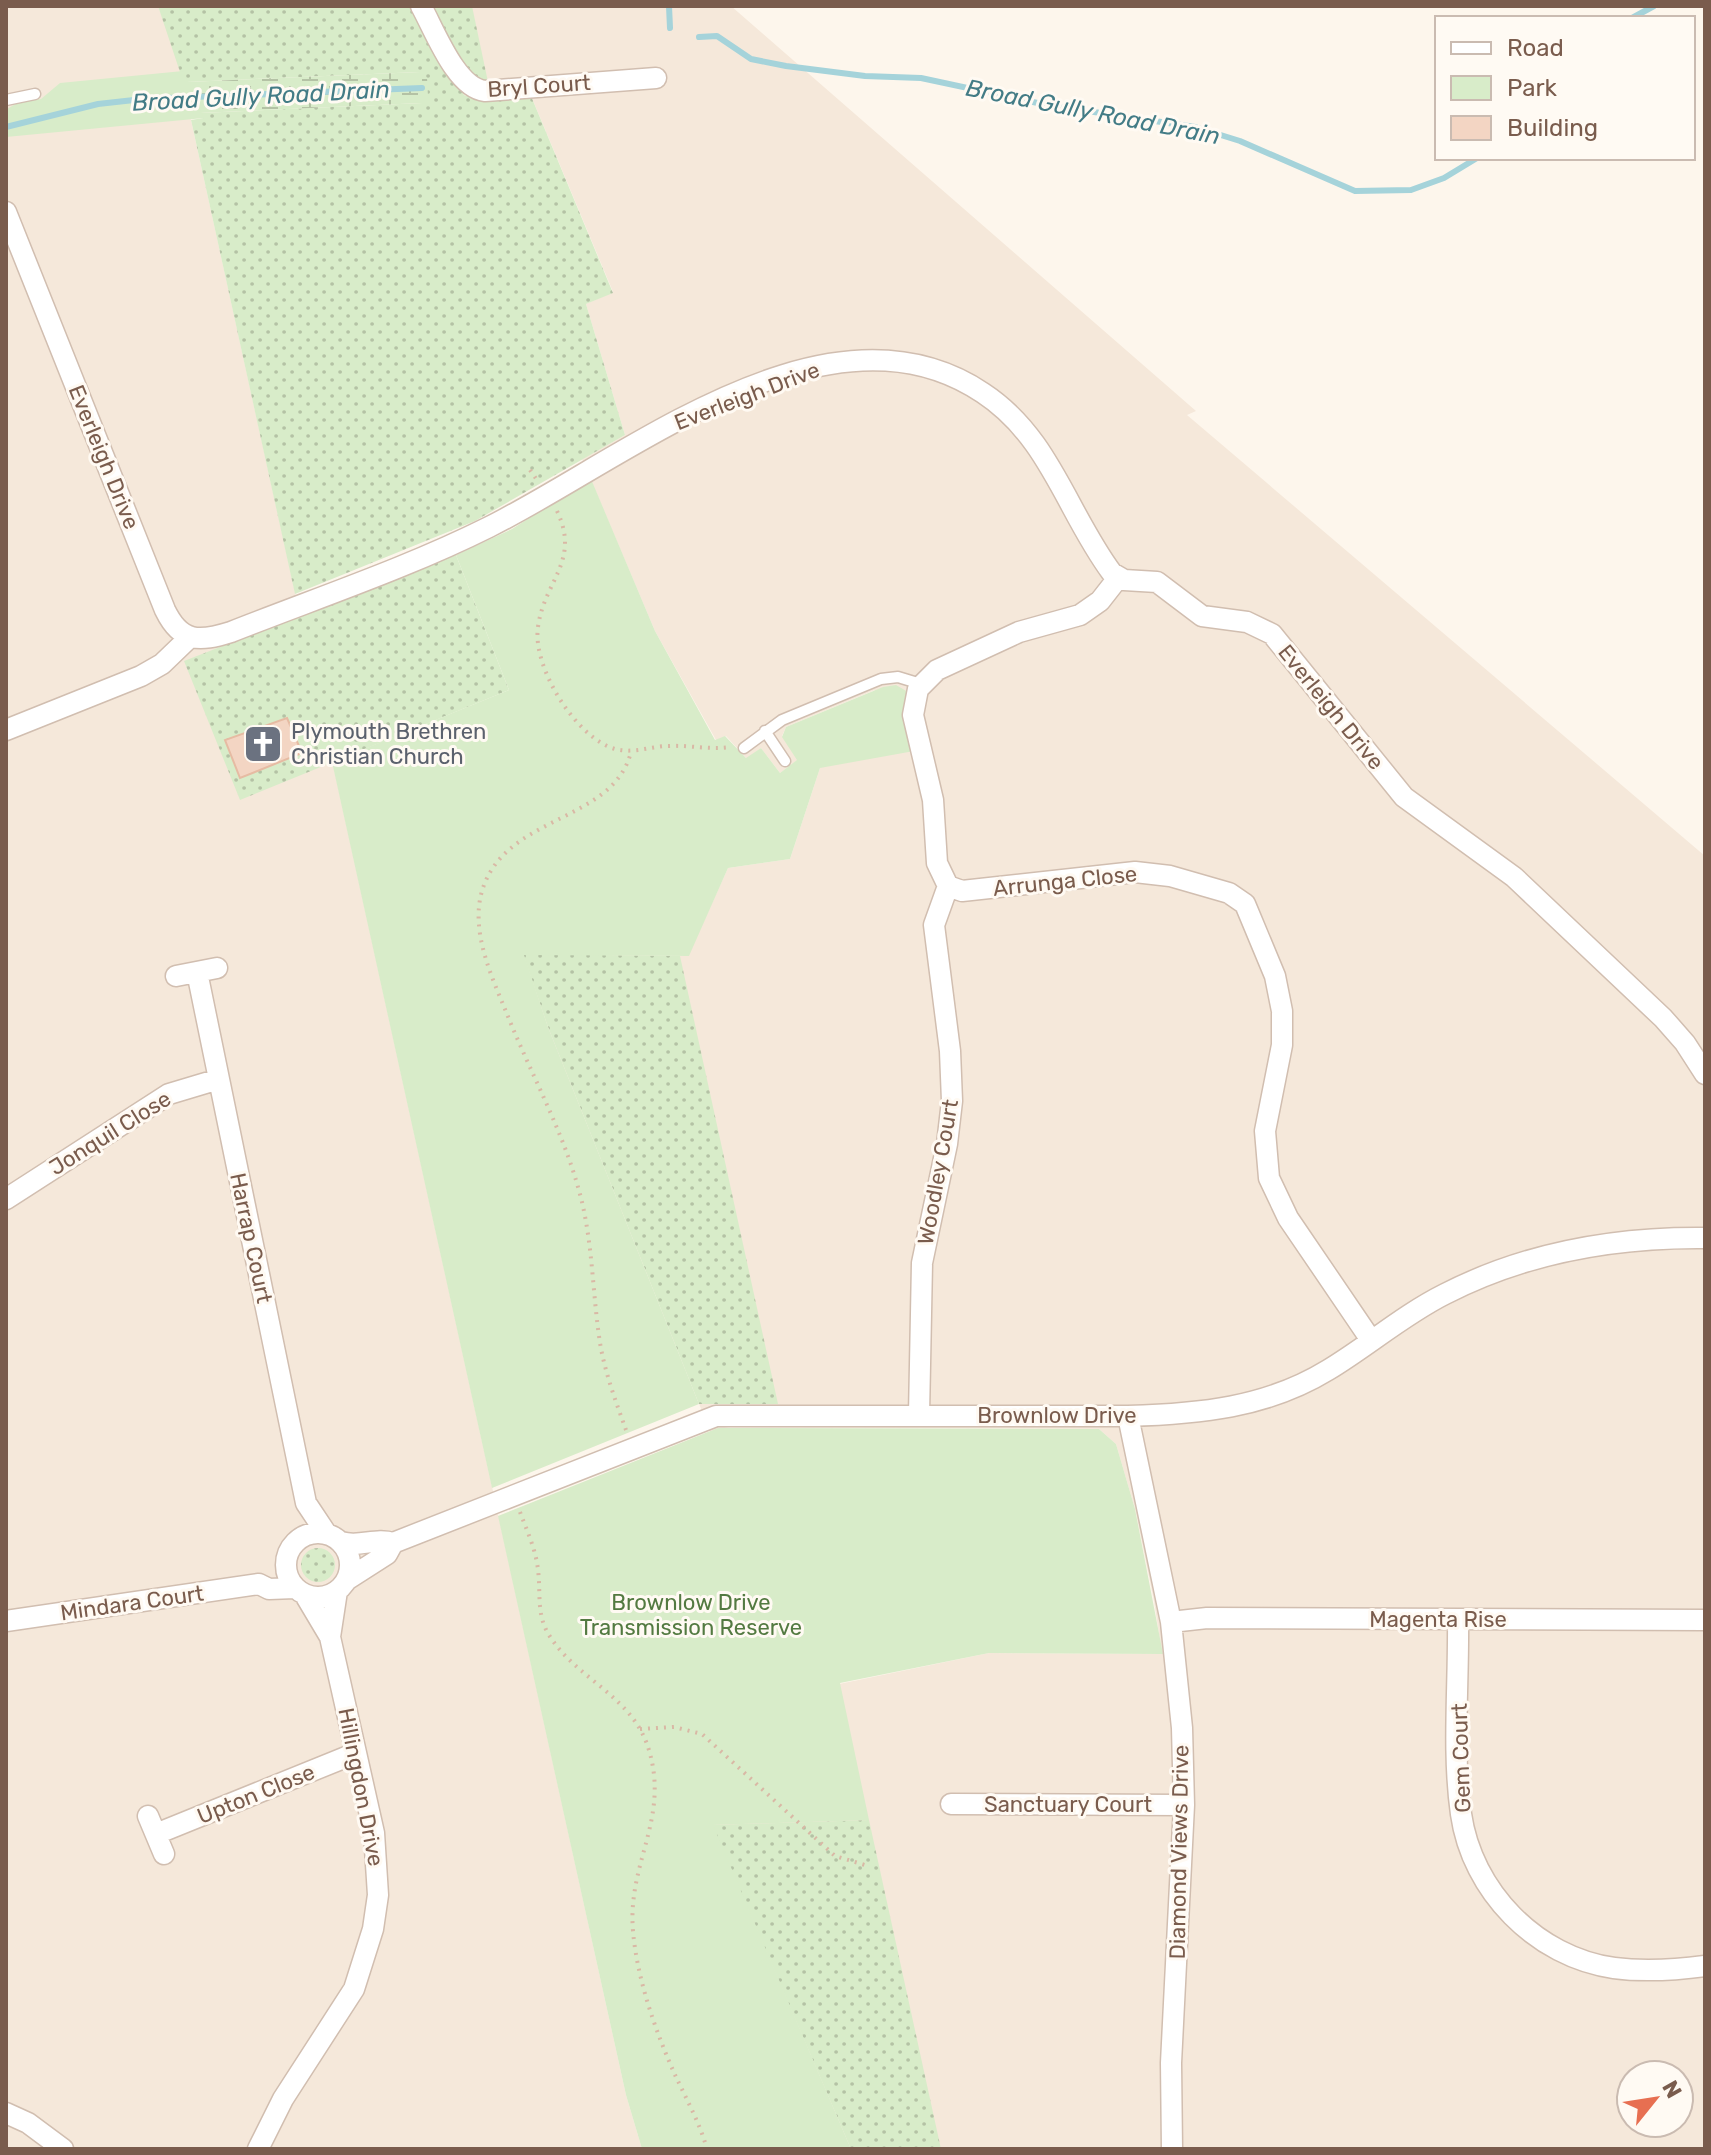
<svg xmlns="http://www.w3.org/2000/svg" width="1711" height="2155" viewBox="0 0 1711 2155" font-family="Rubik,sans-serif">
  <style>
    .residential { fill: #f5e8da; fill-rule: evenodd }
    .grass { fill: url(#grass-dots) }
    .wetland { fill: url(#wetland-marsh) }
    .park { fill: #d8ecc9 }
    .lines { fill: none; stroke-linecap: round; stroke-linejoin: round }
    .stream { stroke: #a5d3da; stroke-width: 6 }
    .building { fill: #f3d5c3; stroke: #e6bba3; stroke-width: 2 }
    .lane-casing { stroke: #d1beb0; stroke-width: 13 }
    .street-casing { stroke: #d1beb0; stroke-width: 23 }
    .path { stroke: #d9b8a5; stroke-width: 4; stroke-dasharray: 2 6; stroke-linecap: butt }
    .lane { stroke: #fff; stroke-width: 10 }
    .street { stroke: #fff; stroke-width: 20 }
    .labels { text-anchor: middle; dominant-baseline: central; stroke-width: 6; stroke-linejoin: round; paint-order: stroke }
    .street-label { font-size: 22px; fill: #7a5c4d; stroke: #fffaf3 }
    .worship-label { font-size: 22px; fill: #5b616d; stroke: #fffaf3; text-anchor: start }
    .park-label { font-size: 22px; fill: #537a41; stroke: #fffaf3 }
    .water-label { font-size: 24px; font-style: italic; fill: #437c86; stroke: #fffaf3 }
  </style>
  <defs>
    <pattern id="grass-dots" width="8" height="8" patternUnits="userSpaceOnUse" patternTransform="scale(2)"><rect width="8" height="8" fill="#d8ecc9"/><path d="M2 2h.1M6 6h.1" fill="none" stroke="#b4c2a5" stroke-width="1.8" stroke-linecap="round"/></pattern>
    <pattern id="wetland-marsh" width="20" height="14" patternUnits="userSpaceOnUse" patternTransform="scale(2)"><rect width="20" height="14" fill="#d8ecc9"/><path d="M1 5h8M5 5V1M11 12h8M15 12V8" fill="none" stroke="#b4c2a5"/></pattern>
  </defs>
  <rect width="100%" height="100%" fill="#fdf6ec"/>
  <path class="residential" d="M6 6H158L176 52 626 2095 642 2149H6Z
    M431 6H731L1196 411 1187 415 1705 856V2149H851L712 1825 839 1684 989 1653 1162 1654 1154 1601 1135 1509 1116 1444 1099 1429 729 1427 710 1431 548 1027 523 954 688 956 728 868 790 859 820 768 875 690 786 727 782 736 798 760 780 773 761 748 747 759 726 736 716 740 655 631 582 459 625 435 586 304 613 292 524 79 484 82 466 69ZM1631 2075H1679V2123H1631Z"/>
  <path class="grass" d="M158 6H411L464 95 476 100 531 96 613 293 586 304 625 435 475 521 295 594 191 120 203 118 200 113 422 103 420 72 187 82 180 72Z
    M431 6H472L488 82C459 76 444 30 431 6Z
    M456 555 509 690 240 800 184 661Z
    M523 954 680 956 778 1404H699L548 1027Z
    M301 1565a17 17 0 1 1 34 0a17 17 0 1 1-34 0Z
    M869 1820 941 2149H851L712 1825Z"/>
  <path class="wetland" d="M420 72 427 78 428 97 422 103 200 113 187 82Z"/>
  <path class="park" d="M183 71 204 118 6 137 7 109 19 102 41 99 60 83Z
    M591 479 655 631 715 740 725 736 746 758 761 748 780 773 797 760 782 737 786 727 883 687 896 685 908 692 914 751 820 768 790 859 728 868 689 956 524 955 548 1027 699 1404 492 1488 332 762 509 690 456 555 512 529Z
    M718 1428 1099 1429 1116 1444 1135 1509 1163 1654 989 1653 840 1683 869 1820 713 1825 851 2149H642L626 2095 498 1516Z"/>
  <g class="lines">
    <path class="stream" d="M669 6 670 28
      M1632 18 1654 6
      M699 37 717 36 751 59 786 66 865 76 921 78 1047 105 1195 127 1240 141 1355 191 1411 190 1444 178 1477 158
      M6 127 98 104 143 99 422 88"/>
  </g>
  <path class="building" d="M287 718 302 753 240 778 225 740Z"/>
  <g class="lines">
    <defs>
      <path id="lane" d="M6 100 35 94
        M765 731 785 761
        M744 748 782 720 881 679 898 677 921 684"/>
      <path id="street" d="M421 6C435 31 456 88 485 91L656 78
        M6 212 165 610C181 643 199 642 231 632 317 598 407 568 489 527 626 459 828 289 983 393 1050 437 1067 513 1112 573L1124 580 1157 582 1202 616 1247 622 1272 634 1404 797 1514 877 1663 1018 1685 1043 1705 1074
        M1118 578 1100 601 1080 615 1019 632 937 670 918 689 913 715 933 800 937 863 948 886 962 891 1135 872 1170 876 1229 893 1245 904 1275 976 1282 1011V1045L1265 1131 1269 1178 1288 1218 1371 1340
        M6 730 141 676 162 664 188 639
        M197 972 306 1503 326 1533
        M176 976 217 968
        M6 1199 169 1094 219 1079
        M919 1415 922 1263 947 1144 952 1101 950 1051 934 925 948 886
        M1128 1416 1171 1622 1182 1728 1184 1805 1171 2063 1172 2149
        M286 1565a32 32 0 1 1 64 0a32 32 0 1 1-64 0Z
        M341 1542C359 1548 376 1537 393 1543L716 1416H1128C1198 1414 1266 1408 1328 1370 1368 1346 1403 1315 1445 1294 1527 1252 1614 1237 1705 1238
        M348 1579 387 1554 393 1543
        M1458 1619C1459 1683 1452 1751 1461 1814 1472 1891 1536 1957 1614 1968 1644 1972 1675 1970 1705 1966
        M6 1621 259 1584 269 1589 295 1588
        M1171 1622 1207 1618 1705 1620
        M330 1637 337 1591
        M951 1804 1184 1805
        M148 1816 164 1854
        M156 1834 356 1753
        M6 2113 28 2123 63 2149
        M258 2149 283 2099 354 1989 373 1929 378 1895 374 1833 330 1637 305 1595"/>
    </defs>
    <use href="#lane" class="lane-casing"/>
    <use href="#street" class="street-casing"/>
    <path class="path" d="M530 470 537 480
      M557 511C581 561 544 581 538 627 532 667 576 738 615 749 634 754 651 746 669 746 691 745 709 750 730 747
      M626 1430C616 1402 605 1373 600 1343 592 1291 593 1238 578 1187 561 1127 530 1072 507 1014 491 975 468 927 484 885 511 814 613 822 631 752
      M520 1512C527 1531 536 1550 538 1570 541 1593 536 1614 549 1635 576 1679 631 1695 648 1747 671 1818 627 1862 633 1931 637 1979 656 2033 676 2077 687 2100 700 2124 707 2149
      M640 1729 674 1727 702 1734 835 1856 865 1865"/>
    <use href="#lane" class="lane"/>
    <use href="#street" class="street"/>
  </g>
  <defs>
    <symbol id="church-square" viewBox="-11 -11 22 22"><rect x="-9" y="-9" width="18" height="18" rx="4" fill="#6b7280" stroke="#fffaf3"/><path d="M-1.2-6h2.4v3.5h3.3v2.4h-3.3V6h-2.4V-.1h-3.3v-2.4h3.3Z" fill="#fff"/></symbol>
  </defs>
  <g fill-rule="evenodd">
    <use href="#church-square" x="241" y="722" width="44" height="44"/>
  </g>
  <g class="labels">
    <g class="street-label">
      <text transform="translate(539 86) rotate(-4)">Bryl Court</text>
      <text transform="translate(747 396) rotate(-21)">Everleigh Drive</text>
      <text transform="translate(104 457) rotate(68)">Everleigh Drive</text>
      <text transform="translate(1331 707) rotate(51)">Everleigh Drive</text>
      <text transform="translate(1065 881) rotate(-6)">Arrunga Close</text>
      <text transform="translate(110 1133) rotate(-32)">Jonquil Close</text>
      <text transform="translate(938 1172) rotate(-80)">Woodley Court</text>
      <text transform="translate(251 1238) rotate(78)">Harrap Court</text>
      <text x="1057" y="1415">Brownlow Drive</text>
      <text transform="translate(132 1603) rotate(-8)">Mindara Court</text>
      <text x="1438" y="1619">Magenta Rise</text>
      <text transform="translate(1461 1758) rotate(-92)">Gem Court</text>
      <text transform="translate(361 1787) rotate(79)">Hillingdon Drive</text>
      <text transform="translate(256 1794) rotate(-22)">Upton Close</text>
      <text x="1068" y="1804">Sanctuary Court</text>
      <text transform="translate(1179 1852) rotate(-89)">Diamond Views Drive</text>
    </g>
    <g class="worship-label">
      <text x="291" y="731">Plymouth Brethren<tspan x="291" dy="25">Christian Church</tspan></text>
    </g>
    <g class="park-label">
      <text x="691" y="1602">Brownlow Drive<tspan x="691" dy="25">Transmission Reserve</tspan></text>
    </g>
    <g class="water-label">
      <text transform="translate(261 96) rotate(-3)">Broad Gully Road Drain</text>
      <text transform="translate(1093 112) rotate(11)">Broad Gully Road Drain</text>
    </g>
  </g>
  <rect width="1711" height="2155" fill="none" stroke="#7a5c4d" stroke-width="16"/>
  <rect x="1435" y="16" width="260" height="144" fill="#fffaf3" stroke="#cabbb1" stroke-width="2"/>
  <rect x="1451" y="42" width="40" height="12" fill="#ffffff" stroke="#cabbb1" stroke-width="2"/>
  <text x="1507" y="56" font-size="24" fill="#7a5c4d">Road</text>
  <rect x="1451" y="76" width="40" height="24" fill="#d8ecc9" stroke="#cabbb1" stroke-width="2"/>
  <text x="1507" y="96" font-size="24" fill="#7a5c4d">Park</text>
  <rect x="1451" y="116" width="40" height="24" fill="#f3d5c3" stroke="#cabbb1" stroke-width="2"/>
  <text x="1507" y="136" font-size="24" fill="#7a5c4d">Building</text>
  <g transform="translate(1655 2099) rotate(60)"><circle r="38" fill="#fffaf3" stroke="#cabbb1" stroke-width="2"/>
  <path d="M0-6L14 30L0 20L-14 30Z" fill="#e76f51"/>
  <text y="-12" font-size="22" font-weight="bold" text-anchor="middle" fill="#7a5c4d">N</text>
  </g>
</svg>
